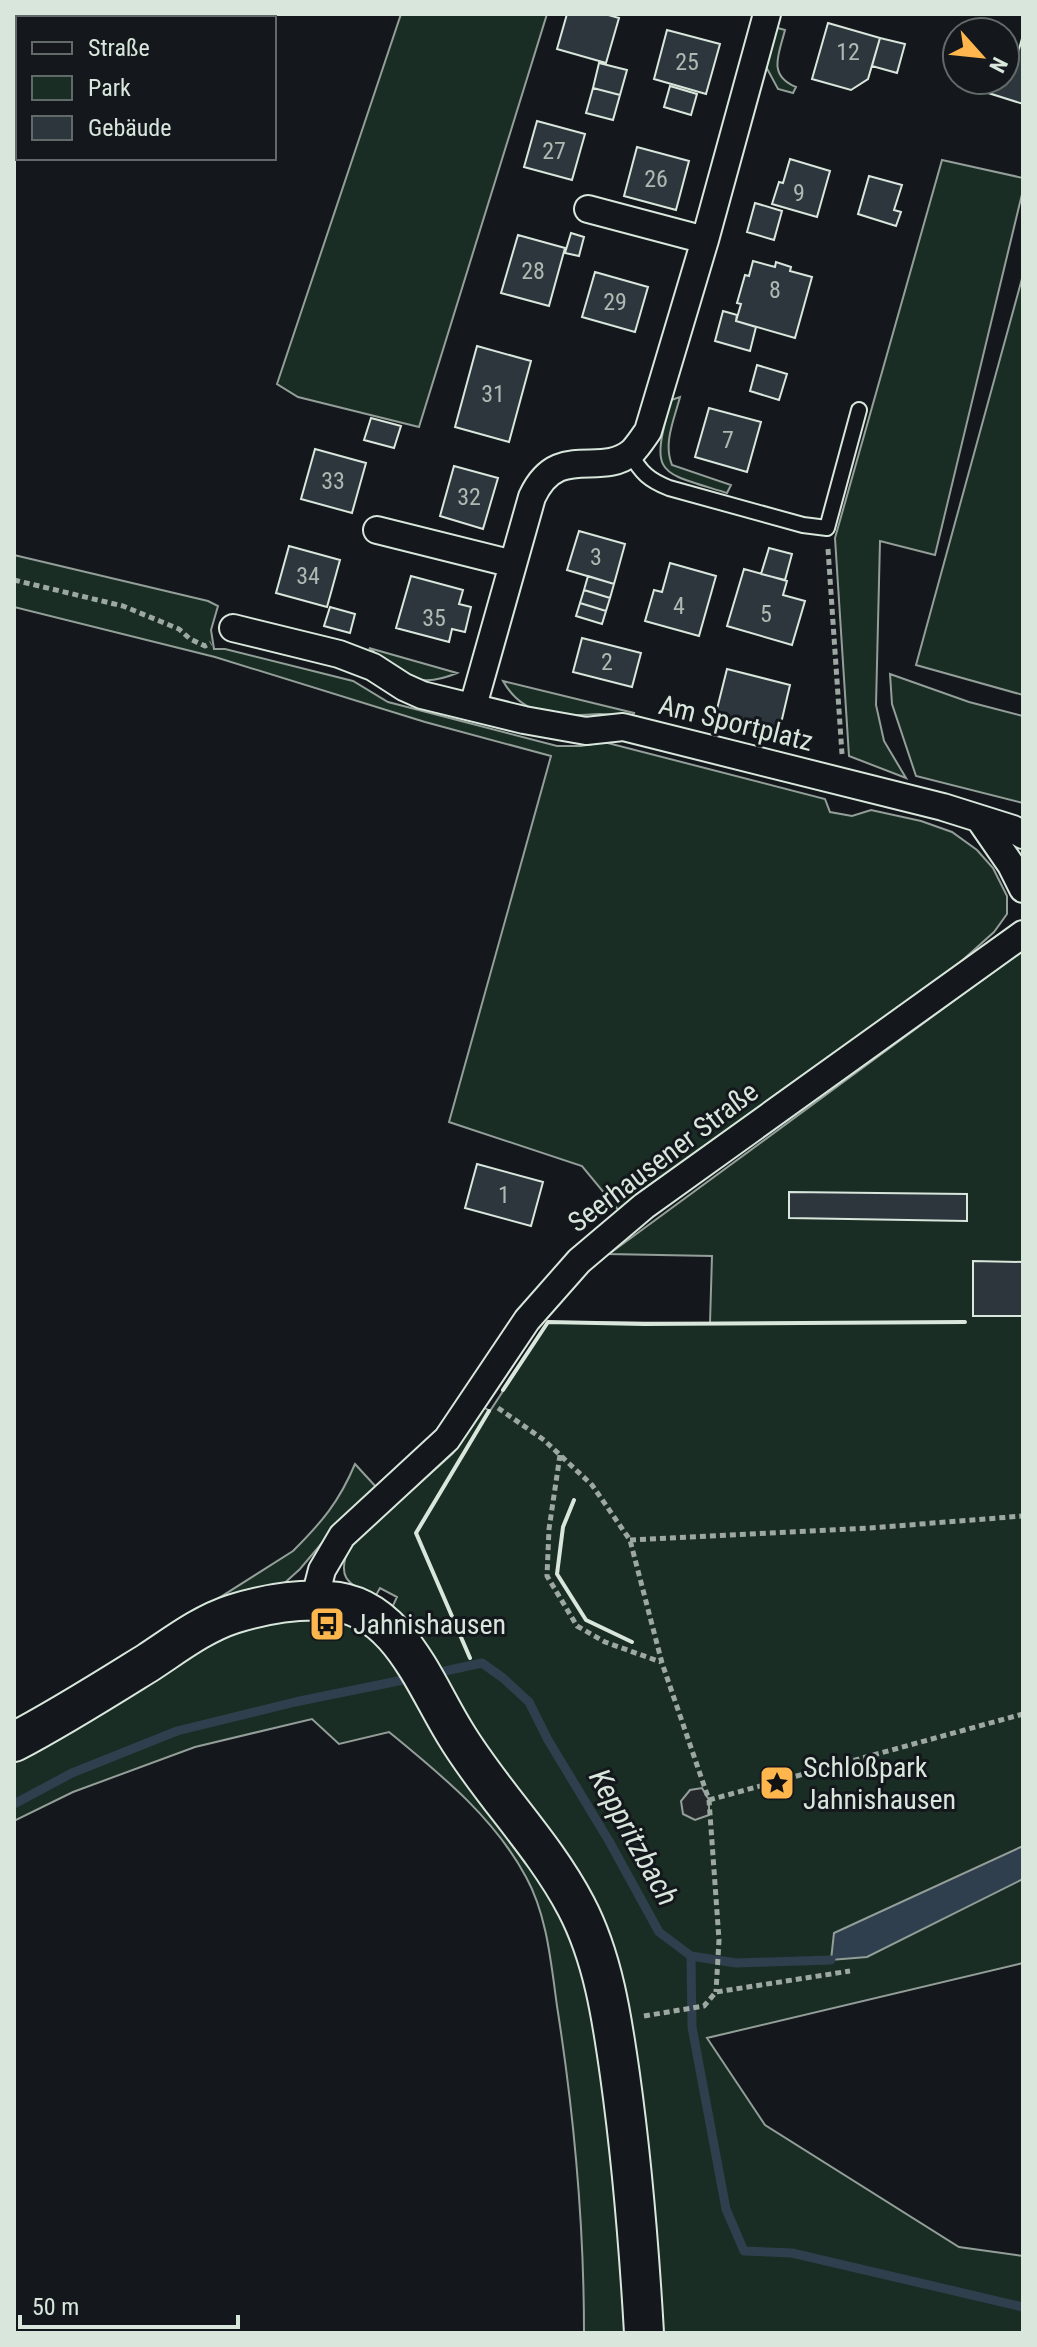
<svg xmlns="http://www.w3.org/2000/svg" width="1037" height="2347" viewBox="0 0 1037 2347" font-family="'Roboto Condensed',sans-serif">
  <style>
    .green { fill: #1a2d24; stroke: #939e99; stroke-width: 2 }
    .parking { fill: #24282b; stroke: #939e99; stroke-width: 2 }
    .water { fill: #2f3f4d; stroke: #939e99; stroke-width: 2 }
    .lines { fill: none; stroke-linecap: round; stroke-linejoin: round }
    .stream { stroke: #2f3f4d; stroke-width: 9 }
    .building { fill: #2c363c; stroke: #d8e6dc; stroke-width: 2 }
    .lane-casing { stroke: #d8e6dc; stroke-width: 18 }
    .street-casing { stroke: #d8e6dc; stroke-width: 30 }
    .secondary-casing { stroke: #d8e6dc; stroke-width: 42 }
    .path { stroke: #9da8a2; stroke-width: 5; stroke-dasharray: 6 4; stroke-linecap: butt }
    .lane { stroke: #14181c; stroke-width: 14 }
    .street { stroke: #14181c; stroke-width: 26 }
    .secondary { stroke: #14181c; stroke-width: 38 }
    .wall { stroke: #d8e6dc; stroke-width: 4 }
    .labels { text-anchor: middle; dominant-baseline: central; stroke-width: 6; stroke-linejoin: round; paint-order: stroke }
    .number-label { font-size: 24px; fill: #adbab4 }
    .street-label { font-size: 28px; fill: #d8e6dc; stroke: #14181c }
    .poi-label { font-size: 28px; fill: #d8e6dc; stroke: #14181c; text-anchor: start }
    .water-label { font-size: 30px; font-style: italic; fill: #d8e6dc; stroke: #14181c }
  </style>
  <rect width="100%" height="100%" fill="#14181c"/>
  <path class="green" d="M401 14H547L419 427 298 397 277 384Z
    M774 27 785 30C779 54 767 75 796 87L793 93 778 89 764 63Z
    M942 160 1023 178V190L935 555 880 541 876 705 884 741 906 778 849 756 835 538Z
    M1023 275V695L916 665Z
    M680 397C674 420 663 443 672 465L731 485 727 493C656 471 650 476 671 400Z
    M14 555 208 601 218 606 211 630 214 649H225L353 681 388 702 557 746H581L604 742 825 799 830 812 852 816 871 810 921 821 952 832 977 850 993 868 1007 896V914L994 932 955 967 619 1211 582 1166 449 1122 551 756 425 722 215 657 14 607Z
    M369 648 457 673C415 691 401 673 369 648Z
    M890 674 969 702 1023 716V803L916 776 892 704Z
    M503 681 634 713 632 717C622 716 610 714 600 714 561 716 525 720 503 681Z
    M1023 950V1963L707 2038 765 2125 959 2247 1023 2256V2333H658L600 2025 631 2333H584C584 2223 574 2114 557 2006 551 1963 547 1915 526 1877 494 1817 440 1774 389 1732L339 1744 312 1719 195 1747 73 1792 14 1821V1760L232 1631 265 1624 309 1619 345 1622 391 1610 397 1597 380 1588 375 1597C348 1583 336 1579 349 1547L453 1453 483 1407 490 1411 548 1322 710 1323 712 1256 609 1254Z
    M355 1464 377 1488 333 1530 300 1569 278 1589 58 1700 293 1551C322 1522 339 1502 355 1464Z"/>
  <path class="parking" d="M702 1788 709 1800V1815L695 1820 683 1814 681 1801 690 1790Z"/>
  <path class="water" d="M1023 1846V1879L867 1957 831 1960 834 1933Z"/>
  <g class="lines">
    <path class="stream" d="M431 1674 482 1663 503 1678 529 1702 548 1740 609 1841 659 1932 691 1956 692 2027 726 2209 744 2251 792 2253 1023 2307
      M14 1804 72 1773 177 1731 295 1702 413 1678
      M691 1956 736 1963 831 1960"/>
  </g>
  <path class="building" d="M567 14H605L619 18 606 63 557 49Z
    M828 23 880 38 868 79 851 90 812 79Z
    M667 30 720 44 706 94 654 79Z
    M1023 35V104L982 91 986 80H1005V52L1017 56Z
    M880 38 905 44 897 73 872 66Z
    M599 63 627 70 620 95 593 88Z
    M670 86 697 94 691 115 664 107Z
    M593 88 620 95 613 120 586 113Z
    M537 121 585 134 572 180 524 167Z
    M637 147 689 161 676 210 624 196Z
    M790 159 830 171 817 217 772 204 779 182 783 183Z
    M869 176 902 185 894 210 901 212 896 226 858 214Z
    M755 203 782 211 774 240 747 232Z
    M571 233 584 237 579 256 565 253Z
    M518 235 565 248 549 306 501 293Z
    M753 261 775 267 776 262 791 267 790 271 812 277 795 338 736 321 741 304 737 303 745 275 749 276Z
    M595 272 648 287 635 332 582 317Z
    M723 311 737 315 736 321 756 327 750 351 715 341Z
    M477 346 531 361 509 442 455 427Z
    M757 365 787 374 779 400 750 391Z
    M709 408 761 422 747 472 695 457Z
    M371 418 401 426 394 448 364 440Z
    M315 449 366 463 352 513 301 499Z
    M454 466 498 478 483 529 440 516Z
    M579 531 625 544 614 584 567 570Z
    M289 546 340 560 327 607 276 593Z
    M769 548 792 554 785 580 761 574Z
    M670 563 716 576 699 636 645 621 654 590 662 592Z
    M744 569 787 581 783 595 805 601 792 645 727 626Z
    M411 576 463 590 459 604 471 607 465 632 452 629 449 642 396 628Z
    M588 576 614 584 610 598 584 590Z
    M584 590 610 598 606 611 580 603Z
    M580 603 606 611 602 624 576 616Z
    M330 607 355 614 350 633 324 626Z
    M582 638 641 653 632 687 573 672Z
    M727 669 790 685 779 732 715 717Z
    M477 1164 543 1182 531 1226 465 1208Z
    M789 1192 967 1194V1221L789 1218Z
    M973 1261 1023 1262V1316H973Z"/>
  <g class="lines">
    <defs>
      <path id="lane" d="M630 453C641 473 649 480 669 488L803 525 827 528 859 410"/>
      <path id="street" d="M588 209 705 240
        M377 530 513 564
        M233 628 339 654 373 667 404 687 422 695 524 720 586 731 623 727 943 807 1013 829 1023 835
        M473 706 532 497C558 441 600 479 632 452 638 446 643 438 648 431L705 240 767 14
        M980 820 1011 865 1023 889
        M314 1601 322 1570 342 1536 447 1439 527 1320 579 1261 644 1206 1023 934"/>
      <path id="secondary" d="M14 1742C60 1718 104 1690 149 1662 175 1645 202 1624 233 1614 262 1605 297 1599 328 1601 397 1604 424 1683 455 1733 491 1793 543 1843 576 1906 603 1957 612 2018 620 2075 632 2161 639 2246 644 2333"/>
    </defs>
    <use href="#lane" class="lane-casing"/>
    <use href="#street" class="street-casing"/>
    <use href="#secondary" class="secondary-casing"/>
    <path class="path" d="M828 549 842 754
      M14 580 123 606 179 629 190 639 205 646 211 643
      M498 1408 544 1440 592 1485 630 1540 662 1663 709 1800 719 1940 716 1992
      M560 1455 549 1529 547 1576 577 1626 605 1642 661 1662
      M630 1540 870 1528 1023 1516
      M709 1800 1023 1714
      M644 2016 704 2006 716 1992 850 1971"/>
    <use href="#lane" class="lane"/>
    <use href="#street" class="street"/>
    <use href="#secondary" class="secondary"/>
    <path class="wall" d="M503 1390 548 1322 644 1324 965 1322
      M574 1500 563 1527 557 1574 586 1620 632 1642
      M470 1658 416 1533 489 1411"/>
  </g>
  <defs>
    <symbol id="bus-square" viewBox="-11 -11 22 22"><rect x="-9" y="-9" width="18" height="18" rx="4" fill="#ffb74d" stroke="#14181c"/><path d="M-5-6H5V4H4V6H2V4H-2V6H-4V4H-5ZM-3.5-4V0h7V-4ZM-3.5 1.2v1.5H-2V1.2ZM2 1.2v1.5H3.5V1.2Z" fill="#111"/></symbol>
    <symbol id="sight-square" viewBox="-11 -11 22 22"><rect x="-9" y="-9" width="18" height="18" rx="4" fill="#ffb74d" stroke="#14181c"/><path d="M0-6L1.8-2.2L6-1.7L2.9 1.2L3.7 5.4L0 3.3L-3.7 5.4L-2.9 1.2L-6-1.7L-1.8-2.2Z" fill="#111"/></symbol>
  </defs>
  <g fill-rule="evenodd">
    <use href="#bus-square" x="307" y="1604" width="40" height="40"/>
    <use href="#sight-square" x="757" y="1763" width="40" height="40"/>
  </g>
  <g class="labels">
    <g class="number-label">
      <text x="848" y="52">12</text>
      <text x="687" y="62">25</text>
      <text x="554" y="151">27</text>
      <text x="656" y="179">26</text>
      <text x="799" y="193">9</text>
      <text x="533" y="271">28</text>
      <text x="775" y="290">8</text>
      <text x="615" y="302">29</text>
      <text x="493" y="394">31</text>
      <text x="728" y="440">7</text>
      <text x="333" y="481">33</text>
      <text x="469" y="497">32</text>
      <text x="596" y="557">3</text>
      <text x="308" y="576">34</text>
      <text x="679" y="606">4</text>
      <text x="766" y="614">5</text>
      <text x="434" y="618">35</text>
      <text x="607" y="662">2</text>
      <text x="504" y="1195">1</text>
    </g>
    <g class="street-label">
      <text transform="translate(736 723) rotate(14)">Am Sportplatz</text>
      <text transform="translate(663 1157) rotate(-37)">Seerhausener Straße</text>
    </g>
    <g class="poi-label">
      <text x="353" y="1624">Jahnishausen</text>
      <text x="803" y="1767">Schloßpark<tspan x="803" dy="32">Jahnishausen</tspan></text>
    </g>
    <g class="water-label">
      <text transform="translate(634 1837) rotate(61)">Keppritzbach</text>
    </g>
  </g>
  <rect width="1037" height="2347" fill="none" stroke="#d8e6dc" stroke-width="32"/>
  <rect x="16" y="16" width="260" height="144" fill="#14181c" stroke="#626a69" stroke-width="2"/>
  <rect x="32" y="42" width="40" height="12" fill="#14181c" stroke="#626a69" stroke-width="2"/>
  <text x="88" y="56" font-size="24" fill="#d8e6dc">Straße</text>
  <rect x="32" y="76" width="40" height="24" fill="#1a2d24" stroke="#626a69" stroke-width="2"/>
  <text x="88" y="96" font-size="24" fill="#d8e6dc">Park</text>
  <rect x="32" y="116" width="40" height="24" fill="#2c363c" stroke="#626a69" stroke-width="2"/>
  <text x="88" y="136" font-size="24" fill="#d8e6dc">Gebäude</text>
  <g transform="translate(981 56) rotate(117)"><circle r="38" fill="#14181c" stroke="#626a69" stroke-width="2"/>
  <path d="M0-6L14 30L0 20L-14 30Z" fill="#ffb74d"/>
  <text y="-12" font-size="22" font-weight="bold" text-anchor="middle" fill="#d8e6dc">N</text>
  </g>
  <path d="M20 2315v12h218v-12" fill="none" stroke="#d8e6dc" stroke-width="4"/>
  <text x="32" y="2315" font-size="24" fill="#d8e6dc" stroke="#14181c" stroke-width="6" paint-order="stroke">50 m</text>
</svg>
